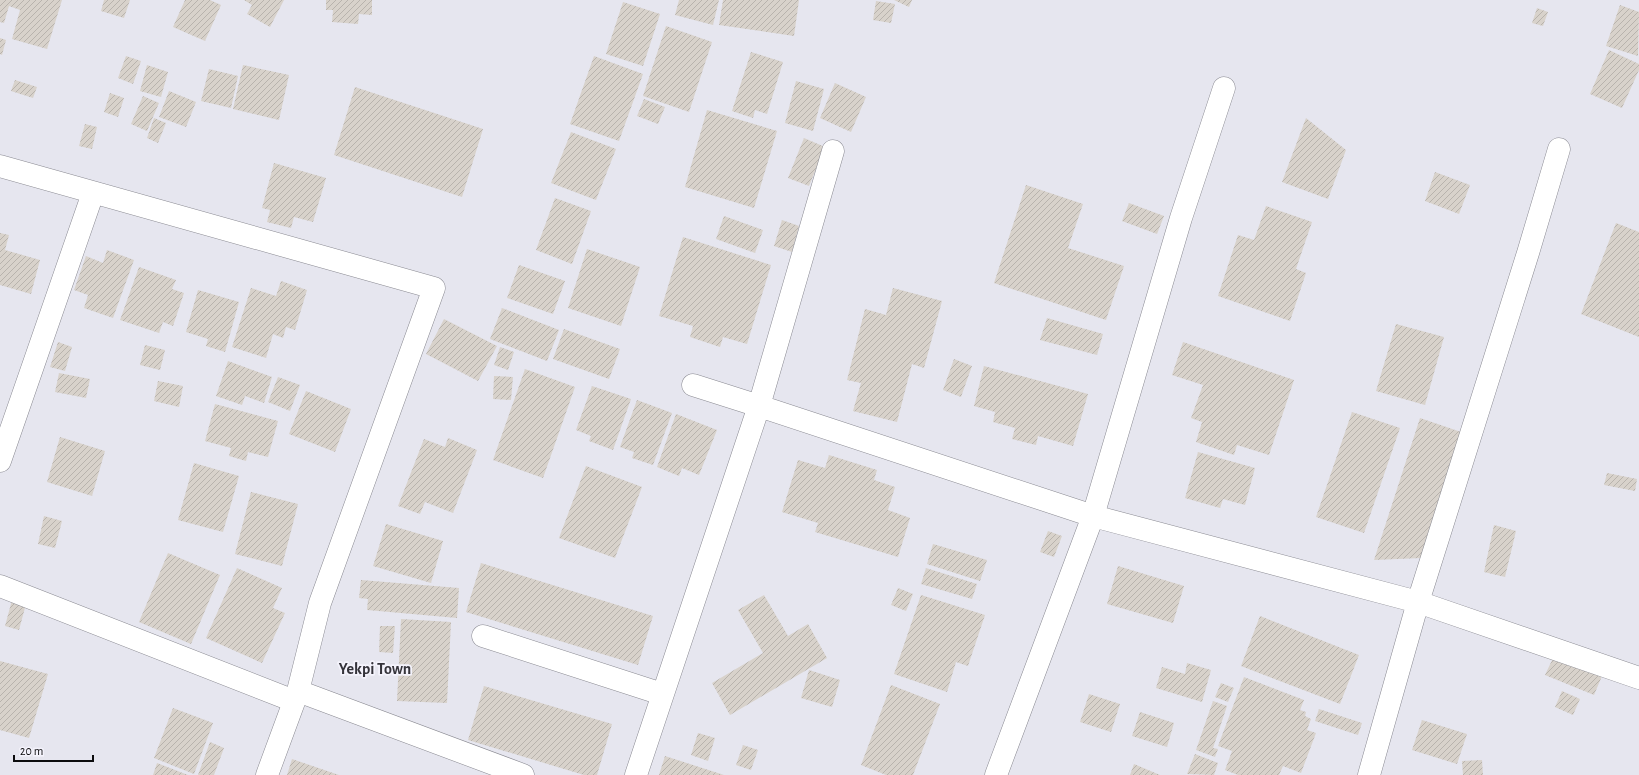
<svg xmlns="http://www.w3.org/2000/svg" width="1639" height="775" viewBox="0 0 1639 775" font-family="'Alegreya Sans',sans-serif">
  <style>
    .building { fill: url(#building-hatch) }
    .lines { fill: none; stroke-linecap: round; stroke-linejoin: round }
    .street-casing { stroke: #8a8a92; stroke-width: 23 }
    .street { stroke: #fff; stroke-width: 22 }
    .labels { text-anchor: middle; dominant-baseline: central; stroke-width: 3.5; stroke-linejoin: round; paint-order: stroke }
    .neighbourhood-label { font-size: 16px; font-weight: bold; fill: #35343b; stroke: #f4f3fc }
  </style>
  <defs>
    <pattern id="building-hatch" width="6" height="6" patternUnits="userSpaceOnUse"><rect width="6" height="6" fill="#d8d2cb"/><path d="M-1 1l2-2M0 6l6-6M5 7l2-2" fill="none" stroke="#b8b3ad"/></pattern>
  </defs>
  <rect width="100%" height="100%" fill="#e6e6ef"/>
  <path class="building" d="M0 0H62L47 49 12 39 20 10 9 6 4 23 0 22Z
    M104 0H130L124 18 101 11Z
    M185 0H210L221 5 205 41 173 27Z
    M244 0H284L270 27 247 14 252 5Z
    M326 0H372V15L359 14 358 24 332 22 333 10H326Z
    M679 0H719L713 25 675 15Z
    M723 0H799L794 36 719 25Z
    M894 0H912L909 7Z
    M876 1 895 4 891 23 873 20Z
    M623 2 660 14 643 66 606 54Z
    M1620 5 1639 12 1638 56 1606 46Z
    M1537 8 1548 12 1543 26 1532 23Z
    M666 26 712 42 689 112 643 96Z
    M0 38 6 40 2 55 0 54Z
    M1609 50 1639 64V70L1622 108 1590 94Z
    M751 52 783 62 767 114 755 110 753 118 732 111Z
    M126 56 141 61 133 84 118 78Z
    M594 56 643 74 619 141 570 124Z
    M147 65 168 72 161 97 140 91Z
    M243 65 289 75 279 120 233 109Z
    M209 69 238 76 231 108 201 101Z
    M15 80 37 87 33 98 11 91Z
    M796 81 824 89 813 131 785 123Z
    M835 83 866 97 851 132 820 118Z
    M355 87 483 129 462 197 334 155Z
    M169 91 196 102 186 127 159 117Z
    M110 93 124 98 118 117 104 112Z
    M143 96 159 103 147 131 131 124Z
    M644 99 665 107 658 124 637 116Z
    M707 110 777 131 754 208 685 187Z
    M154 118 166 123 158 143 147 138Z
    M1306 118 1346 150 1328 199 1282 182Z
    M85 124 97 127 92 149 79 146Z
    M571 132 616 149 596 200 551 183Z
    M804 138 825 147 809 186 788 178Z
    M274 163 326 178 313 222 294 217 291 228 267 222 270 210 262 208Z
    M1435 172 1470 185 1459 214 1425 201Z
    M1026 185 1083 204 1068 248 1124 266 1106 320 994 283Z
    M555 198 591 211 572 264 536 250Z
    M1129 203 1164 216 1157 234 1122 221Z
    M1266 206 1312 222 1296 269 1306 273 1290 321 1218 296 1238 235 1254 240Z
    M724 216 763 230 755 253 716 239Z
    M782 220 799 226 792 252 774 246Z
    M1616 223 1639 232V337L1581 314Z
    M0 233 9 235 5 250 40 260 31 294 0 285Z
    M683 237 771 265 747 344 723 337 720 347 690 337 693 326 659 316Z
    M587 249 640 267 621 326 568 308Z
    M107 250 134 260 113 318 84 308 88 295 74 290 86 256 103 263Z
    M519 265 565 281 553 314 507 298Z
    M139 267 176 280 172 289 184 293 173 326 163 322 159 333 120 320Z
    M281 281 307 290 295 330 286 327 283 338 273 334 266 358 232 347 251 288 276 296Z
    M893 288 942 301 924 368 912 364 897 422 853 411 861 383 847 380 865 309 886 315Z
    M198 290 239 302 225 352 206 346 208 339 186 332Z
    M502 308 559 330 547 361 490 339Z
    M1047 318 1103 334 1097 355 1040 340Z
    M444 319 497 346 478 381 426 354Z
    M1396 324 1444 337 1425 405 1376 391Z
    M564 329 620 349 609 379 553 359Z
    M58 342 72 347 65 371 50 367Z
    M1183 342 1294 380 1269 455 1237 445 1234 455 1196 442 1202 422 1191 418 1203 385 1172 375Z
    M145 345 165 350 160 370 140 365Z
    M500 347 514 352 508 370 494 365Z
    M954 359 972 366 961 397 943 390Z
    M228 361 272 377 264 403 245 396 242 405 216 396Z
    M984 366 1088 394 1073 446 1038 436 1036 445 1012 439 1015 428 993 422 995 412 974 406Z
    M525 369 575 387 543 478 493 460Z
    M59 373 90 379 86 398 55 392Z
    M494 376 513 377 511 400 493 399Z
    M278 377 300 385 290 411 268 402Z
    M158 381 183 386 179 407 154 401Z
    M592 386 631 399 613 450 589 441 591 436 576 430Z
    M306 391 351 409 335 452 289 434Z
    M637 400 672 413 653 465 632 458 634 452 620 447Z
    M215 404 278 421 268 457 248 452 246 461 229 456 231 448 205 441Z
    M1352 412 1400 428 1364 533 1316 517Z
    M676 414 717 430 699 475 682 468 679 476 657 467Z
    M1420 418 1461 432 1422 558 1374 560Z
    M60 437 105 451 92 496 47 482Z
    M448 438 477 450 453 513 425 502 420 514 398 506 424 439 445 447Z
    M1198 452 1255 468 1245 505 1223 499 1220 508 1185 498Z
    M829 455 877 470 874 480 895 487 888 510 910 518 898 557 815 532 818 523 782 512 798 460 825 468Z
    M194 463 239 476 223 532 178 520Z
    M586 466 642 487 615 558 559 538Z
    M1607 473 1637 479 1635 491 1604 485Z
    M251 492 298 504 282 566 235 554Z
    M44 516 62 521 55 548 38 544Z
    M386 524 443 541 431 583 373 566Z
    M1494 525 1516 531 1505 577 1484 572Z
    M1048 531 1062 536 1054 557 1040 552Z
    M933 544 987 560 980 581 927 564Z
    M168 553 220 575 191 644 139 622Z
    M481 563 653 616 638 665 466 612Z
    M1118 566 1184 586 1173 623 1107 604Z
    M237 568 282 588 273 608 285 613 262 663 206 638Z
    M926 568 977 584 972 599 921 584Z
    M361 580 459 588 457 618 367 610 368 599 359 598Z
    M898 588 913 594 906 611 891 605Z
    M764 595 788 636 808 624 827 658 730 715 712 683 763 653 738 610Z
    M921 595 985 615 968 666 956 662 947 692 894 674Z
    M12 600 26 604 19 630 5 626Z
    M1260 616 1359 655 1340 704 1241 666Z
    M401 619 451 622 447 703 397 701Z
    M380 626H395L393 653 379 652Z
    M1554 656 1602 676 1594 695 1545 675Z
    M0 661 48 674 29 738 0 730Z
    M1187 663 1211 670 1202 702 1156 688 1162 667 1185 674Z
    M809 670 840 680 832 707 801 698Z
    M1244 677 1304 700 1300 710 1306 712 1305 716 1311 719 1307 730 1316 733 1301 773 1283 766 1279 775H1238L1225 770 1232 751 1218 746Z
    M1221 683 1234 688 1228 702 1215 697Z
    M891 685 940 704 913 775H886L861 765Z
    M484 686 612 724 597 775H584L468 740Z
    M1562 691 1580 699 1573 715 1555 707Z
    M1089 694 1120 704 1111 732 1080 722Z
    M1213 701 1227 706 1213 748 1218 749 1215 757 1196 750Z
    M173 708 213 723 194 774 154 758Z
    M1319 709 1362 723 1358 735 1315 721Z
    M1140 712 1174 723 1167 747 1132 736Z
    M1422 720 1467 734 1457 764 1412 750Z
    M698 733 715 738 708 761 691 755Z
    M210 742 224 748 214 775H198Z
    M743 745 758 750 751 770 736 765Z
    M1195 754 1218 763 1214 775 1187 774Z
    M665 756 724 775H659Z
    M292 759 339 775H287Z
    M1482 760 1483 775H1463L1462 761Z
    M157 763 188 775H153Z
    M1134 764 1160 775H1130Z"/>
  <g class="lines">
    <defs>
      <path id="street" d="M0 166 434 288 320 603 298 691 267 775
        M693 385 759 406 1093 516 1418 602 1639 678
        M0 461 93 193
        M0 586 294 701
        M483 636 662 694
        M298 691 523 775
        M636 775 759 406 833 151
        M996 775 1093 516 1181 218 1224 88
        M1369 775 1418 602 1528 253 1559 149"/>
    </defs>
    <use href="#street" class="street-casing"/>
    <use href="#street" class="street"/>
  </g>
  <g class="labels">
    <g class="neighbourhood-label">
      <text x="375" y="669">Yekpi Town</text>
    </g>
  </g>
  <path d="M14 755v6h79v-6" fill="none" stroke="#0c0c0e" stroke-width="2"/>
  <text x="20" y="755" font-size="12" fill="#0c0c0e" stroke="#f4f3fc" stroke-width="3" paint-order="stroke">20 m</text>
</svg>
